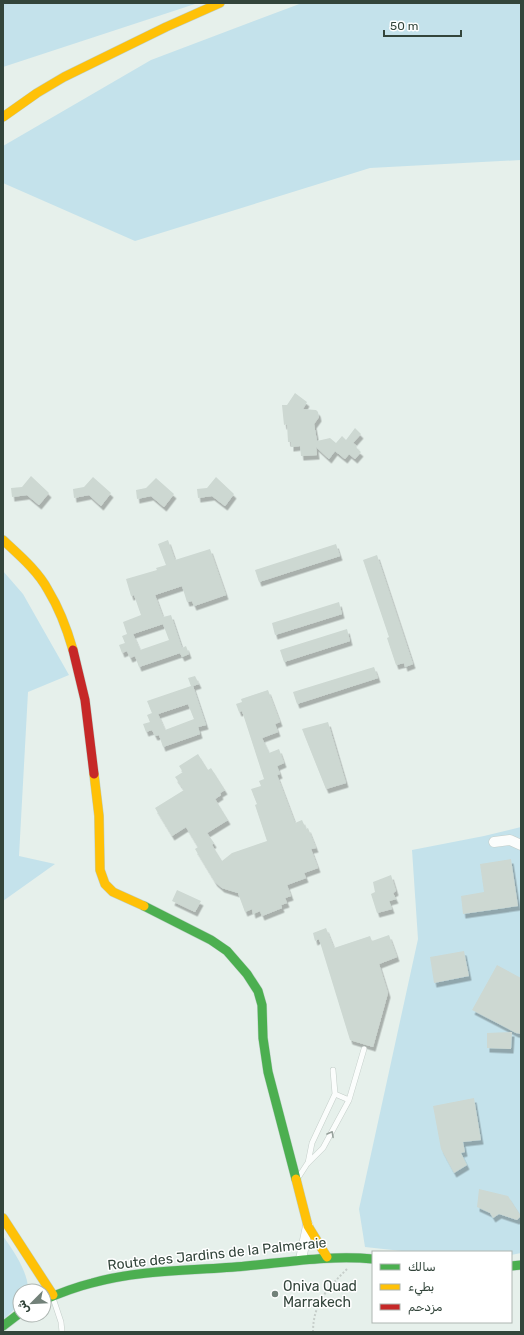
<svg xmlns="http://www.w3.org/2000/svg" width="524" height="1335" viewBox="0 0 524 1335" font-family="Rubik,'Noto Naskh Arabic',sans-serif">
  <style>
    .green { fill: #c4e2eb }
    .building { fill: #cdd8d2; fill-rule: evenodd; filter: url(#shadow) }
    .lines { fill: none; stroke-linecap: round; stroke-linejoin: round }
    .lane-casing { stroke: #c4cec9; stroke-width: 6 }
    .street-casing { stroke: #c4cec9; stroke-width: 11 }
    .fast-casing { stroke: #bdcfc7; stroke-width: 10 }
    .slow-casing { stroke: #bdcfc7; stroke-width: 10 }
    .jam-casing { stroke: #bdcfc7; stroke-width: 10 }
    .path { stroke: #c6ceca; stroke-width: 2; stroke-dasharray: 2 2; stroke-linecap: butt }
    .lane { stroke: #fbfdfc; stroke-width: 5 }
    .street { stroke: #fbfdfc; stroke-width: 10 }
    .fast { stroke: #4caf50; stroke-width: 9 }
    .slow { stroke: #ffc107; stroke-width: 9 }
    .jam { stroke: #c62828; stroke-width: 9 }
    .oneway { stroke: #97a19c }
    .poi-dot { fill: #728179; stroke: #fff; stroke-width: 1.5 }
    .labels { text-anchor: middle; dominant-baseline: central; stroke-width: 3; stroke-linejoin: round; paint-order: stroke }
    .street-label { font-size: 14px; fill: #33453b; stroke: #fff }
    .poi-label { font-size: 14px; fill: #33453b; stroke: #fff; text-anchor: start }
  </style>
  <defs>
    <filter id="shadow"><feDropShadow dx="2.5" dy="4.5" stdDeviation="0" flood-color="#0004"/></filter>
  </defs>
  <rect width="100%" height="100%" fill="#e6f0eb"/>
  <path class="green" d="M3 3H198L3 67Z
    M302 3H521V160L370 168 135 241 3 183V146L151 60Z
    M3 571 23 594 69 675 28 692 19 856 55 864 3 901Z
    M521 827V1253L511 1255V1252H411L365 1247 359 1209 418 939 412 850 484 836Z
    M3 1236C13 1250 29 1273 28 1291H20V1304L3 1320Z"/>
  <path class="building" d="M295 393 307 402 303 409 316 410 318 412 319 417 314 424 317 441 330 438 336 443 342 436 346 440 355 428 361 434 353 443 357 446 355 447 361 452 355 459 349 454 345 459 335 451 329 459 316 447 317 455 301 456 300 446 291 447V442H288L287 424 284 425 282 405H287Z
    M31 476 49 493 39 505 27 495 12 497 11 488 22 487Z
    M93 477 111 493 101 506 89 495 74 498 73 489 84 487Z
    M216 477 234 494 225 506 212 496 198 498 197 489 207 488Z
    M156 478 174 494 164 507 151 496 137 499 136 490 146 488Z
    M168 540 175 560 210 549 226 595 194 606 192 601 187 602 182 586 155 595 163 617 171 615 182 648 186 646 189 654 182 657 180 653 139 667 135 656 130 658 127 651 122 653 119 645 125 643 122 636 127 634 123 622 141 615 134 595 131 596 126 579 157 570 156 568 166 565 158 544ZM163 624 169 640 140 650 133 634Z
    M336 544 340 556 259 582 255 570Z
    M377 555 413 664 405 667 404 663 396 665 387 638 389 637 363 560Z
    M339 602 342 614 275 635 272 623Z
    M347 629 350 641 284 662 280 650Z
    M374 667 378 678 297 704 293 692Z
    M195 676 199 684 193 686 206 725 198 727 200 734 163 747 159 735 155 736 152 730 146 732 143 724 150 722 147 715 152 713 147 701 191 686 188 678ZM188 704 194 719 165 730 158 714Z
    M268 690 280 722 275 724 278 732 262 738 269 753 279 749 284 763 277 766 280 774 277 775 295 823 302 820 306 829 308 828 316 848 311 849 318 868 304 873 306 878 287 885 291 896 285 898 287 903 281 905 282 908 262 916 260 911 253 914 252 909 245 912 238 893 222 888 215 882 195 849 198 847 186 827 172 836 155 808 184 790 175 777 183 772 179 766 198 754 208 770 211 768 225 790 220 793 221 795 215 799 228 820 207 833 214 843 212 845 222 861 232 853 267 841 255 805 257 804 251 789 261 786 259 781 264 779 242 711 239 712 236 704 242 702 241 699Z
    M328 722 346 783 326 789 302 729Z
    M511 859 518 906 463 914 461 896 484 892 480 864Z
    M391 875 396 891 393 893 396 899 389 901 392 909 377 913 371 894 375 892 373 882Z
    M177 890 201 901 195 912 172 901Z
    M326 928 334 948 370 936 372 941 389 935 397 957 379 964 388 993 373 1047 350 1040 319 939 315 941 313 933Z
    M464 951 469 976 434 983 430 957Z
    M497 965 521 978V1034L516 1033 472 1010Z
    M512 1032 511 1049 487 1048V1033Z
    M474 1098 481 1140 463 1142 465 1152 461 1153 467 1165 454 1173 441 1149 433 1106Z
    M479 1189 508 1196 521 1216 517 1220 499 1214 493 1218 490 1213 477 1207Z"/>
  <g class="lines">
    <defs>
      <path id="lane" d="M335 1094 349 1100
        M308 1163 312 1143 335 1094 333 1070
        M298 1178 307 1164 323 1148 349 1100 364 1049
        M53 1298 61 1322 62 1332"/>
      <path id="street" d="M494 842 510 840 521 845
        M301 1259 308 1226"/>
      <path id="fast" d="M144 906 211 940 227 951 247 974 258 991 262 1005 263 1038 268 1072 296 1179
        M511 1266 521 1265
        M44 1300C60 1293 76 1287 92 1283 142 1269 195 1271 246 1266 289 1262 330 1255 373 1259
        M3 1326 20 1313"/>
      <path id="slow" d="M3 117 37 93 64 77 166 27 220 3
        M3 540C19 555 38 571 48 590 59 608 67 629 73 650
        M94 774 99 816 100 870 105 884 113 892 144 906
        M296 1179 308 1226 327 1257
        M3 1218 53 1295"/>
      <path id="jam" d="M73 650 85 700 94 774"/>
    </defs>
    <use href="#lane" class="lane-casing"/>
    <use href="#street" class="street-casing"/>
    <use href="#fast" class="fast-casing"/>
    <use href="#slow" class="slow-casing"/>
    <use href="#jam" class="jam-casing"/>
    <path class="path" d="M313 1332C313 1303 328 1288 347 1269"/>
    <use href="#lane" class="lane"/>
    <use href="#street" class="street"/>
    <use href="#fast" class="fast"/>
    <use href="#slow" class="slow"/>
    <use href="#jam" class="jam"/>
  </g>
  <defs><path id="oneway-chevron" d="M-2-3.5L2.5 0L-2 3.5" fill="none" stroke-width="1.6" stroke-linecap="round" stroke-linejoin="round"/></defs>
  <use class="oneway" href="#oneway-chevron" transform="translate(331 1134) rotate(-61)"/>
  <circle class="poi-dot" cx="275" cy="1294" r="4"/>
  <g class="labels">
    <g class="street-label">
      <text transform="translate(217 1254) rotate(-6)">Route des Jardins de la Palmeraie</text>
    </g>
    <g class="poi-label">
      <text x="283" y="1286">Oniva Quad<tspan x="283" dy="16">Marrakech</tspan></text>
    </g>
  </g>
  <rect width="524" height="1335" fill="none" stroke="#33453b" stroke-width="8"/>
  <rect x="372" y="1251" width="140" height="72" fill="#ffffff" stroke="#adb5b1"/>
  <rect x="380" y="1264" width="20" height="6" fill="#4caf50" stroke="#adb5b1"/>
  <text x="408" y="1271" font-size="12" fill="#33453b">سالك</text>
  <rect x="380" y="1284" width="20" height="6" fill="#ffc107" stroke="#adb5b1"/>
  <text x="408" y="1291" font-size="12" fill="#33453b">بطيء</text>
  <rect x="380" y="1304" width="20" height="6" fill="#c62828" stroke="#adb5b1"/>
  <text x="408" y="1311" font-size="12" fill="#33453b">مزدحم</text>
  <g transform="translate(32 1303) rotate(246)"><circle r="19" fill="#ffffff" stroke="#adb5b1"/>
  <path d="M0-3L7 15L0 10L-7 15Z" fill="#728179"/>
  <text y="-6" font-size="11" font-weight="bold" text-anchor="middle" fill="#33453b">ش</text>
  </g>
  <path d="M384 30v6h77v-6" fill="none" stroke="#33453b" stroke-width="2"/>
  <text x="390" y="30" font-size="12" fill="#33453b" stroke="#ffffff" stroke-width="3" paint-order="stroke">50 m</text>
</svg>
